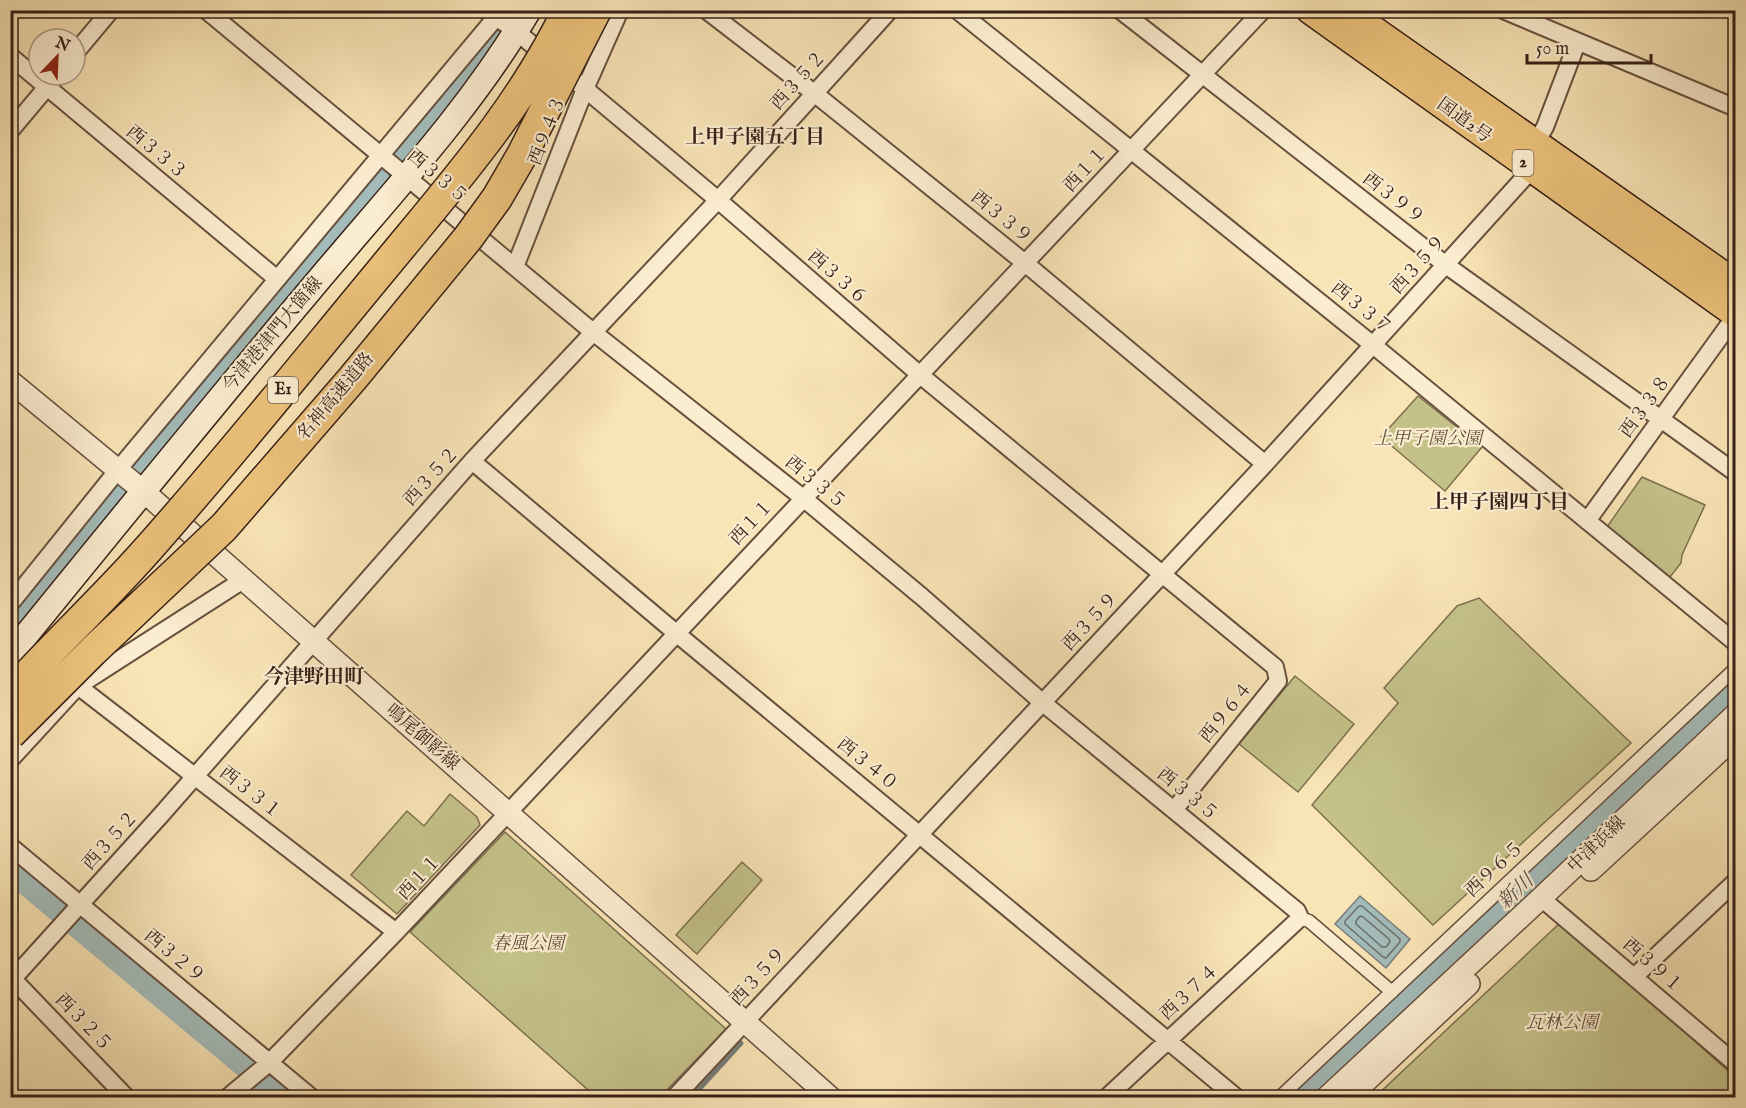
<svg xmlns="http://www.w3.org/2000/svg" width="1746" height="1108" viewBox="0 0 1746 1108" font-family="'IM FELL English','Noto Serif JP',serif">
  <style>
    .green { fill: #c4c289; stroke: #7d7050; stroke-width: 1.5 }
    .water { fill: #a3bcba; stroke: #777d79; stroke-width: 1.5 }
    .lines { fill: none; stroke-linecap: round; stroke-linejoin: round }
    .shore { stroke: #6c6e68; stroke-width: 1.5 }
    .stream { stroke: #777d79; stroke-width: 5 }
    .river { stroke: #a3bcba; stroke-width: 30 }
    .pedestrian-casing { stroke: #67503f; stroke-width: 15 }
    .minor-casing { stroke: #67503f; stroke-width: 20 }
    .tertiary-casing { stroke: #67503f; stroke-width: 24 }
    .secondary-casing { stroke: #361f17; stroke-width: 27 }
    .trunk-casing { stroke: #361f17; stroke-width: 30 }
    .pedestrian { stroke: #fbedd0; stroke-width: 12 }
    .minor { stroke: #fbedd0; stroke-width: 16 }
    .tertiary { stroke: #fbedd0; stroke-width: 21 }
    .secondary { stroke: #fbedd0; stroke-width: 24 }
    .trunk { stroke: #ecc27b; stroke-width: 27 }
    .motorway-bridge-casing { stroke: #361f17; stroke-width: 33; stroke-linecap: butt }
    .motorway-bridge { stroke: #ecc27b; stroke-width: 30 }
    .labels { text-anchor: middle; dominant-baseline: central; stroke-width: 4.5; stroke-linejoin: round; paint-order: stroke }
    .shield { fill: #fbedd0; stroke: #715d4e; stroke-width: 1.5 }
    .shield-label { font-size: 16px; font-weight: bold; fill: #361f17 }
    .street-label { font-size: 18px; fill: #361f17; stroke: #fbedd0 }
    .park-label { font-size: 18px; font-style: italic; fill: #615039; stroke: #fbedd0 }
    .neighbourhood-label { font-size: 20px; font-weight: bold; fill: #361f17; stroke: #fbedd0 }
    .water-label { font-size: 20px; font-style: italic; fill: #574e48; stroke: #fbedd0 }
  </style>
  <rect width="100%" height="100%" fill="#f9e4b6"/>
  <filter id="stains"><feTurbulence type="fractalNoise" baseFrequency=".00333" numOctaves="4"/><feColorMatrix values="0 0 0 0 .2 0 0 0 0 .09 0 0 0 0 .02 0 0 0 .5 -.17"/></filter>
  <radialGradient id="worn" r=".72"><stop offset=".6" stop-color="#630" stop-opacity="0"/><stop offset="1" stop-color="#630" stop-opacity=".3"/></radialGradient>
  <path class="green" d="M1418 396 1482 447 1445 491 1381 437Z
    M1642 477 1705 505 1682 555 1681 563 1670 577 1607 527Z
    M1479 598 1631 743 1433 925 1312 805 1398 703 1384 688 1457 606Z
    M1295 676 1354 724 1298 792 1239 744Z
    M450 794 477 817 480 825 397 914 351 875 407 811 424 826Z
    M505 832 726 1029 660 1097H596L410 932Z
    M742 862 762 880 697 954 676 935Z
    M1561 922 1735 1077V1097L1374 1098Z"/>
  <path class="water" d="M1360 896 1410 939 1386 968 1335 924Z"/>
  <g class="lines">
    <path class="shore" d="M1362 906 1400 939V942L1386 958 1383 957 1345 924V921L1359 906Z
      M1360 916 1363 917 1389 939 1390 942 1386 947H1382L1356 924V921Z"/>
    <path class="stream" d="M691 1098 741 1043"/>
    <path class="river" d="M147 460 497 32
      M10 626 116 496
      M10 866 274 1086 273 1098
      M1297 1098 1736 687"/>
    <defs>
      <path id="pedestrian" d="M1300 918 1309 921 1392 992
        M1279 1098 1736 668"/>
      <path id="minor" d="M206 10 593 332 803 498 921 596 1043 703 1297 911 1300 918 1106 1098
        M486 10 517 32 718 200 919 374 1275 667 1278 681 1174 810
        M706 10 814 93 1025 263 1265 464
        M957 10 1373 345 1736 643
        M1120 10 1446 265 1736 473
        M1503 10 1736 108
        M75 53 111 10
        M10 56 277 279
        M10 131 57 75
        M1535 144 1545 127 1577 43
        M515 267 585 89 620 10
        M472 461 676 633 1237 1098
        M1587 521 1736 315
        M10 604 117 471 497 16
        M78 686 396 932
        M10 760 78 686 243 580
        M10 846 312 1098
        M1541 898 1736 1064
        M10 976 127 1098
        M1634 977 1736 881
        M10 982 161 815 472 461 718 200 890 10
        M227 1098 270 1062 396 932 1263 10
        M674 1098 1265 464 1532 169"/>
      <path id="tertiary" d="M10 381 142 490 831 1098
        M1591 870 1736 736
        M1326 1098 1541 898 1736 714
        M1348 1098 1469 984"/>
      <path id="secondary" d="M10 655C110 532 209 410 311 289 386 199 469 112 529 10"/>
      <path id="trunk" d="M1310 10 1736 314
        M1345 10 1736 284"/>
    </defs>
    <use href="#pedestrian" class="pedestrian-casing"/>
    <use href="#minor" class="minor-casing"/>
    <use href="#tertiary" class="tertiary-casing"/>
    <use href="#secondary" class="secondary-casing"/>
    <use href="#trunk" class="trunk-casing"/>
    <use href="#pedestrian" class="pedestrian"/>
    <use href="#minor" class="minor"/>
    <use href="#tertiary" class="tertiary"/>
    <use href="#secondary" class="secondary"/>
    <use href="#trunk" class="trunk"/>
    <defs>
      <path id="motorway-bridge" d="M10 694C55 644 104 599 148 549 228 459 304 364 381 271 449 188 521 108 568 10
        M10 734 93 651 224 527 353 378 468 238 497 198 522 155 596 10"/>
    </defs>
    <use href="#motorway-bridge" class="motorway-bridge-casing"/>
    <use href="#motorway-bridge" class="motorway-bridge"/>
  </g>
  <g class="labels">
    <g class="shield">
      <rect x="1512.5" y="150" width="21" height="26" rx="4.5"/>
      <rect x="268" y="377" width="30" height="26" rx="4.5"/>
    </g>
    <g class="shield-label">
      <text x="1523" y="163">2</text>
      <text x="283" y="390">E1</text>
    </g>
    <g class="street-label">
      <text transform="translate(799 81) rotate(-48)">西３５２</text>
      <text transform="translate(1464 121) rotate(36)">国道2号</text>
      <text transform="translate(548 131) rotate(-69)">西９４３</text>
      <text transform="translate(156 153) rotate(40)">西３３３</text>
      <text transform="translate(1086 170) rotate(-47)">西１１</text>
      <text transform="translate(437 177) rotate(40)">西３３５</text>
      <text transform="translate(1393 199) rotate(38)">西３９９</text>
      <text transform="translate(1001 218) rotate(39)">西３３９</text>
      <text transform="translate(1419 265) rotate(-48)">西３５９</text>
      <text transform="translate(837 278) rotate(41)">西３３６</text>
      <text transform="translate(1361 309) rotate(39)">西３３７</text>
      <text transform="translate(273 335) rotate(-50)">今津港津門大箇線</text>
      <text transform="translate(336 397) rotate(-50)">名神高速道路</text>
      <text transform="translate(1646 407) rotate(-54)">西３３８</text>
      <text transform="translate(432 477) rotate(-48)">西３５２</text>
      <text transform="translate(815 483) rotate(39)">西３３５</text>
      <text transform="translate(752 523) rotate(-47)">西１１</text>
      <text transform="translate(1091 622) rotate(-47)">西３５９</text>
      <text transform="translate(1227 713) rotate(-51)">西９６４</text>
      <text transform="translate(422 738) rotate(41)">鳴尾御影線</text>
      <text transform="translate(867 765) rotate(39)">西３４０</text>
      <text transform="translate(250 793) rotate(38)">西３３１</text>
      <text transform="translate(1187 795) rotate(39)">西３３５</text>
      <text transform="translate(111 841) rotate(-48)">西３５２</text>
      <text transform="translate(1597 845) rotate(-44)">中津浜線</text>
      <text transform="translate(1495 870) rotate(-43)">西９６５</text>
      <text transform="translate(420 878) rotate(-47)">西１１</text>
      <text transform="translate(174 957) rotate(40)">西３２９</text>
      <text transform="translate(1652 966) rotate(41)">西３９１</text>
      <text transform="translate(759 977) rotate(-47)">西３５９</text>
      <text transform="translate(1190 993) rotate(-43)">西３７４</text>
      <text transform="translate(83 1023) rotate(46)">西３２５</text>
    </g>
    <g class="park-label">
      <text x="1428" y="439">上甲子園公園</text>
      <text x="528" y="944">春風公園</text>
      <text x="1562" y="1023">瓦林公園</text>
    </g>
    <g class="neighbourhood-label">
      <text x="755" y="137">上甲子園五丁目</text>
      <text x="1499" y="502">上甲子園四丁目</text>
      <text x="314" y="677">今津野田町</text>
    </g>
    <g class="water-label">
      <text transform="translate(1516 892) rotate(-43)">新川</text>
    </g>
  </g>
  <rect width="1746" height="1108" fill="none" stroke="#f9e4b6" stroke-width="36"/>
  <rect x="12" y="12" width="1722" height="1084" fill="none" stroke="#361f17" stroke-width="3"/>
  <rect x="18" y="18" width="1710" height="1072" fill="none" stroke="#361f17" stroke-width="1.5"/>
  <g transform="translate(57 57) rotate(23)"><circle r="28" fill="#fbedd0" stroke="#ac9b86" stroke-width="1.5"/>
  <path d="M0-4.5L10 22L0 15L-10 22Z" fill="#8f2418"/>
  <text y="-9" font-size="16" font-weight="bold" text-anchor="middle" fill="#361f17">N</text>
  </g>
  <path d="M1527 54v9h124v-9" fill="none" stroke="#361f17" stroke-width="3"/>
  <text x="1536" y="54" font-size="18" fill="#361f17" stroke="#fbedd0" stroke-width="4.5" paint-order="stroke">50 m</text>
  <rect width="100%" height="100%" filter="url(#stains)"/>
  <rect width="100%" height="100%" fill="url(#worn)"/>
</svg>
